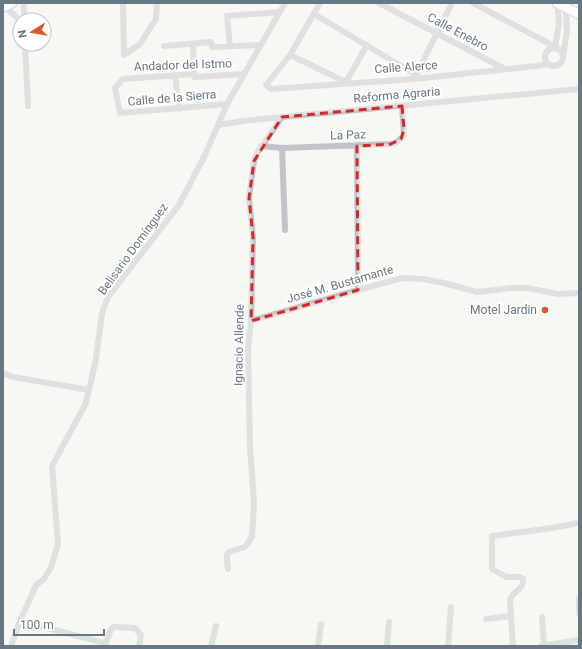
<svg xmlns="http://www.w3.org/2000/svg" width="582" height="649" viewBox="0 0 582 649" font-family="Roboto,sans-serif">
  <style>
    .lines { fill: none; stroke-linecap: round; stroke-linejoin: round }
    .secondary-casing { stroke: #b3b8bd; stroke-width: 11 }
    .street { stroke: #c1c5c8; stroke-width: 6 }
    .secondary { stroke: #fff; stroke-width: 9 }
    .marked { fill: none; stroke: #d62828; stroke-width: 3; stroke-dasharray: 8 5; stroke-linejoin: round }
    .poi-dot { fill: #de582e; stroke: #fff; stroke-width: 1.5 }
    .labels { text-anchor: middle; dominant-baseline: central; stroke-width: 4; stroke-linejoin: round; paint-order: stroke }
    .street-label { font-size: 12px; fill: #677784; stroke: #fff }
    .poi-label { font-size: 12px; fill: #677784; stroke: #fff; text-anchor: end }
  </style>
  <rect width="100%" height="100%" fill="#f7f7f4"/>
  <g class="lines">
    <defs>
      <path id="secondary" d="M557 3 579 14
        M3 7 12 3"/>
    </defs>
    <use href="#secondary" class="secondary-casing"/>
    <path class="street" d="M123 3 124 55
      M320 3 290 55 266 85 271 89 414 79 536 66 548 64
      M379 3 505 69
      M473 3 548 43 553 47
      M4 6 20 20
      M314 14 416 75
      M24 20V3
      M25 44 28 106
      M193 44 194 74
      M164 46 211 42 212 47 261 45
      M230 46 227 16 280 12
      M555 47 559 23 557 3
      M545 57a9 9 0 1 1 18 0a9 9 0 1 1-18 0Z
      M124 55 140 44 156 19 157 3
      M290 55 346 82 367 45
      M563 56 567 31 566 8
      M175 75 179 109
      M414 79 452 3
      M227 104 120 113 115 88 123 79 194 74V77L244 74
      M218 125 243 121 282 117 579 89
      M261 146 282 148 391 144 396 143 404 135 402 106
      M357 146 358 290
      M282 148 285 230
      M251 321 358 290 402 278 423 279 444 283 477 292 512 288H527L558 294 579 293
      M3 373 13 377 89 390
      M228 569 227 562V555L229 552 245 547 252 537 254 502 250 447 248 349 251 321 253 237 249 198 250 190 254 161 257 153 282 117
      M579 599V613
      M542 617 544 645
      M486 619 510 616
      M20 621 105 643
      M11 646 20 621 36 585 44 579 51 567 58 544 52 466 86 403 96 359 102 313 108 297 179 205 205 155 227 104 285 3
      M105 646 111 629 114 627 135 628 141 635 139 646
      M211 646 216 626
      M318 646 321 624
      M387 646 389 622
      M448 646 451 607
      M513 646 510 599C514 591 524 589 523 579L520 577H506L492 569V536L552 528 579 523
      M541 646 579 640"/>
    <use href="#secondary" class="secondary"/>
  </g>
  <path d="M0 0H582V649H0ZM402 106 404 130 401 139 391 144 357 146 358 290 251 321 253 237 249 198 254 161 282 117Z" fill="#f7f7f4" fill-opacity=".55" fill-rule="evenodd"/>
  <path class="marked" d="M402 106 404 130 401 139 391 144 357 146 358 290 251 321 253 237 249 198 254 161 282 117Z"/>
  <circle class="poi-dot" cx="545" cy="310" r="4"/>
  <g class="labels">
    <g class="street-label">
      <text transform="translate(458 32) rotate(28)">Calle Enebro</text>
      <text transform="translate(183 65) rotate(-2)">Andador del Istmo</text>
      <text transform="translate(406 67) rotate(-4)">Calle Alerce</text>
      <text transform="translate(397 95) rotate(-5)">Reforma Agraria</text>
      <text transform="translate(172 98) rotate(-5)">Calle de la Sierra</text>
      <text transform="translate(348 135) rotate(-2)">La Paz</text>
      <text transform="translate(133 249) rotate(-54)">Belisario Domínguez</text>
      <text transform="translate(340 284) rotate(-16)">José M. Bustamante</text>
      <text transform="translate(239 345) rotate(-89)">Ignacio Allende</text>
    </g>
    <g class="poi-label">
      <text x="537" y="310">Motel Jardin</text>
    </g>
  </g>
  <rect width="582" height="649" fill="none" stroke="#677784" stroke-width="8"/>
  <g transform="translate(32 32) rotate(259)"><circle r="19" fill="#ffffff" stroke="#c2c9ce"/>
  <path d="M0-3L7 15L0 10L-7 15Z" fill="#de582e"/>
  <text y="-6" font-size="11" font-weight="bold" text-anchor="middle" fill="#677784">N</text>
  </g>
  <path d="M14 629v6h90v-6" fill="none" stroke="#677784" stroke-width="2"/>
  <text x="20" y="629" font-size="12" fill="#677784" stroke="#ffffff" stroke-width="3" paint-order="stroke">100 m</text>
</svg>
